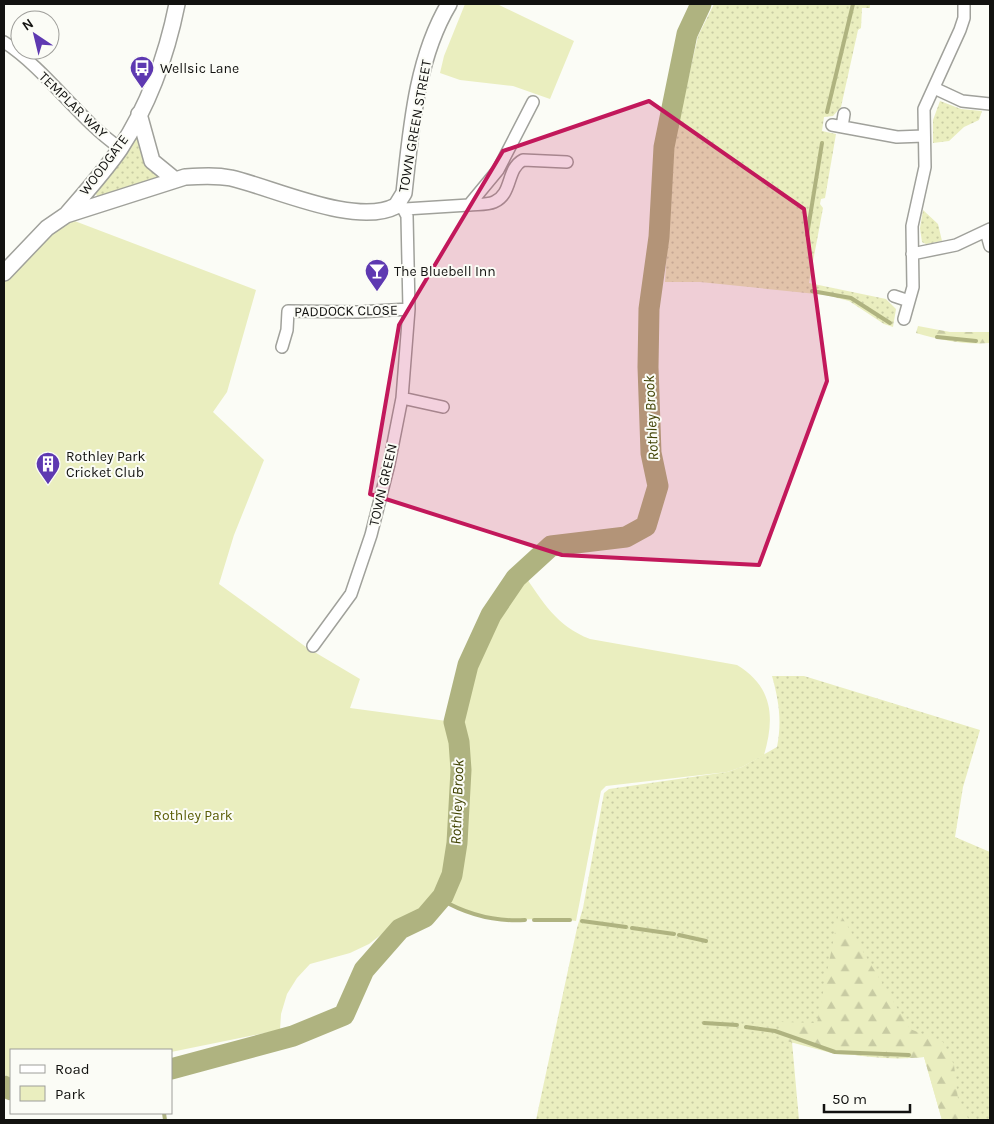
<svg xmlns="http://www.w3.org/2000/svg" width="994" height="1124" viewBox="0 0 994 1124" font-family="Karla,sans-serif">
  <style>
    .grass { fill: url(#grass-dots) }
    .forest { fill: url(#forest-firs) }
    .park { fill: #eaeebf }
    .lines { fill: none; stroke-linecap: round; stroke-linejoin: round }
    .stream { stroke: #afb380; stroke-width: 4 }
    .river { stroke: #afb380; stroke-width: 21 }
    .minor-casing { stroke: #a0a19b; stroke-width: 14 }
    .tertiary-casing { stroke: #a0a19b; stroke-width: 18 }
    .minor { stroke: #fff; stroke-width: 11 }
    .tertiary { stroke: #fff; stroke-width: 15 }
    .marked { fill: #c2185b; fill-opacity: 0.2; stroke: #c2185b; stroke-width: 4; stroke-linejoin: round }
    .labels { text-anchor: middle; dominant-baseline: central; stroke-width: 4; stroke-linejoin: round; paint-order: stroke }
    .poi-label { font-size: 14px; fill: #121210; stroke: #fbfcf6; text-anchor: start }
    .street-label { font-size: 14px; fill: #121210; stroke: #fbfcf6 }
    .park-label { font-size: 14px; fill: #595c05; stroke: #fbfcf6 }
    .water-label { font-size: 15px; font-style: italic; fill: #424405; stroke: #fbfcf6 }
  </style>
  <defs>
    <pattern id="grass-dots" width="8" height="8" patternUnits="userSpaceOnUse" patternTransform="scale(1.25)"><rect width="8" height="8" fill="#eaeebf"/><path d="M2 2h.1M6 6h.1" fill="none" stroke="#c8cba3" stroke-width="1.8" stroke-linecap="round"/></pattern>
    <pattern id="forest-firs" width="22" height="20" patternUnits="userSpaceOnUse" patternTransform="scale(1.25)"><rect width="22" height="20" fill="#eaeebf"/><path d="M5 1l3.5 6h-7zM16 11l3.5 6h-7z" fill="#c8cba3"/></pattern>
  </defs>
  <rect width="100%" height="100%" fill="#fbfcf6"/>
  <path class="grass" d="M714 4H870V8H862L861 28 858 30 841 107 833 116 824 117 822 131 836 134 825 198 821 199 820 204 823 208 809 283 886 299 896 309 893 327 884 324 849 301 826 295 700 282H665L673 145 698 36Z
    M940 101 961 109 982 111 979 120 964 127 949 141 933 143V120Z
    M136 135 161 177 100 197 97 196 94 190Z
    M923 210 938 224 942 241 926 244 922 242 920 228Z
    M772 676H804L980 730 963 787 955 837 990 852V1120H942L924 1057C880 1062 835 1053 792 1042L799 1120H536L577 928 583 908 604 793 609 789 727 772 742 767 777 747C782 721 779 701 772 676Z"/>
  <path class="forest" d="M918 326 950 332H990V343C964 345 941 340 916 333Z
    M839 912 910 1029 943 1042 954 1065 958 1099 969 1120H942L924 1057 912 1058 835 1054 779 1039 781 1022 817 1023Z"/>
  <path class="park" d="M465 4H497L574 41 550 99 513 86 460 80 440 73 444 56Z
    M72 220 256 290 227 392 213 412 264 460 234 535 219 584 306 647 360 679 350 708 454 722 468 665 491 615 516 578 523 573C543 602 556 626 590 639L737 665C773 687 775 717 764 755L742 767 727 772 606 786 601 791 576 921C549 916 522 922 495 918 482 917 468 914 457 909 448 905 442 900 432 898L415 915 395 924 369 944 350 953 310 964 297 978 287 994 281 1014 280 1030 171 1052 11 1050V1079L4 1074V281L42 241Z"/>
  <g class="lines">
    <path class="stream" d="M827 112 853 4
      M807 235 822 143
      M812 291 851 298 890 323
      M937 337 976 341
      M440 899C466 914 495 922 525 920
      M534 920H570
      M582 921 626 927
      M632 928 674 934
      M679 935 706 941
      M704 1023 737 1025
      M746 1027 775 1031 835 1052 909 1055
      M164 1113 165 1120"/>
    <path class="river" d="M171 1069 293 1036 344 1015 364 970 400 929 425 917 443 896 452 875 457 843 461 770 459 742 454 722 468 665 491 615 516 578 551 546 626 537 646 526 658 486 651 453 648 367 649 309 659 237 664 147 687 34 701 4
      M4 1086 11 1090"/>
    <defs>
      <path id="minor" d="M4 42C48 71 77 118 120 148
        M934 88 962 101 990 104
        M832 125 897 137 924 136
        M842 127 844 114
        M469 205C477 204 487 205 494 202 513 194 506 169 523 160L567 162
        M405 209 469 205 498 170 533 102
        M986 231 990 246
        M912 254 956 245 990 229
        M894 296 909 301
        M904 319 913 287 912 226 925 167 924 109 960 30 964 18V4
        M282 347 287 330 288 311 358 312 409 309
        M402 398 443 407
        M313 646 351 594 371 535 389 464 402 398 409 309 407 216 400 203"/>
      <path id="tertiary" d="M139 114 152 161 174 179
        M67 214C85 193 104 172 120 149 148 106 167 54 177 4
        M4 273 47 228 66 215 185 177C201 176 216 175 231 178 274 188 356 227 396 206L404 193C411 130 416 59 449 4"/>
    </defs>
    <use href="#minor" class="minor-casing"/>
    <use href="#tertiary" class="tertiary-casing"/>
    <use href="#minor" class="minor"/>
    <use href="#tertiary" class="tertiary"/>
  </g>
  <path class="marked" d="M649 101 804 209 827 381 759 565 562 555 370 494 399 325 503 151Z"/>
  <defs>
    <symbol id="bus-pin" viewBox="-11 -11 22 30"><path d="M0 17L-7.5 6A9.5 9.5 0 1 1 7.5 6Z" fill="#5e39b1" stroke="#fbfcf6"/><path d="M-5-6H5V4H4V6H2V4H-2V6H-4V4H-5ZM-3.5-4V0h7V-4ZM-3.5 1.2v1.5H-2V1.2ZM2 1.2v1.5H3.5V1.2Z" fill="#fff"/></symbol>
    <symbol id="bar-pin" viewBox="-11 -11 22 30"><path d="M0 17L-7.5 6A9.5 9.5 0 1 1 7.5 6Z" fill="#5e39b1" stroke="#fbfcf6"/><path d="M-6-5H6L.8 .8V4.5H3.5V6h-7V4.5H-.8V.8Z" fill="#fff"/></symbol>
    <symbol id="building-pin" viewBox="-11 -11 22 30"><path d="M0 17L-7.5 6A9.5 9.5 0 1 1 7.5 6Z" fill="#5e39b1" stroke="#fbfcf6"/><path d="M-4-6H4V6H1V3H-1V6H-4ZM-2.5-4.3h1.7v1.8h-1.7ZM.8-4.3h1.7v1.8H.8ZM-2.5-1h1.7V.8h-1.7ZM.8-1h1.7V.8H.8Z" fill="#fff"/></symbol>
  </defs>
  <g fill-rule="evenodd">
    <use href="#bus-pin" x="128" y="54" width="28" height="38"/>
    <use href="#bar-pin" x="363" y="257" width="28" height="38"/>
    <use href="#building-pin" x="34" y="450" width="28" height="38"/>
  </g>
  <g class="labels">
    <g class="poi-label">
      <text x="160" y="68">Wellsic Lane</text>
      <text x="394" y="271">The Bluebell Inn</text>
      <text x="66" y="456">Rothley Park<tspan x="66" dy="16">Cricket Club</tspan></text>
    </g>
    <g class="street-label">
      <text transform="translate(73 105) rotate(44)">TEMPLAR WAY</text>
      <text transform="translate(415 126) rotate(-80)">TOWN GREEN STREET</text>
      <text transform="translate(104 165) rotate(-53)">WOODGATE</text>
      <text transform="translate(346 311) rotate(-1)">PADDOCK CLOSE</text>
      <text transform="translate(383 485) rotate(-77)">TOWN GREEN</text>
    </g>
    <g class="park-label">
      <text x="193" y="815">Rothley Park</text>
    </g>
    <g class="water-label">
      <text transform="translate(651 418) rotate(-93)">Rothley Brook</text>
      <text transform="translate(457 802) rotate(-88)">Rothley Brook</text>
    </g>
  </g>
  <rect width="994" height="1124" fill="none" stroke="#121210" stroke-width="10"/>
  <rect x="10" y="1049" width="162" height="65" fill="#fbfcf6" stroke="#9e9e9a"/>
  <rect x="20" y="1065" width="25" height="8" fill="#ffffff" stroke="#9e9e9a"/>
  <text x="55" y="1074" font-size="15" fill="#121210">Road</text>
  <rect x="20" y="1086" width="25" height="15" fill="#eaeebf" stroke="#9e9e9a"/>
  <text x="55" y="1099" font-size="15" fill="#121210">Park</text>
  <g transform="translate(35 35) rotate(325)"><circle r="24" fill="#fbfcf6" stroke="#9e9e9a"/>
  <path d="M0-4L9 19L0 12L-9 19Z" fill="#5e39b1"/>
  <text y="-8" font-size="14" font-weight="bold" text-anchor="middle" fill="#121210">N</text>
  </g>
  <path d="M824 1104v8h86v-8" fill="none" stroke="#121210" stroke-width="2.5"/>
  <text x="832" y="1104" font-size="15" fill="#121210" stroke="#fbfcf6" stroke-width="4" paint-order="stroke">50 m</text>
</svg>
